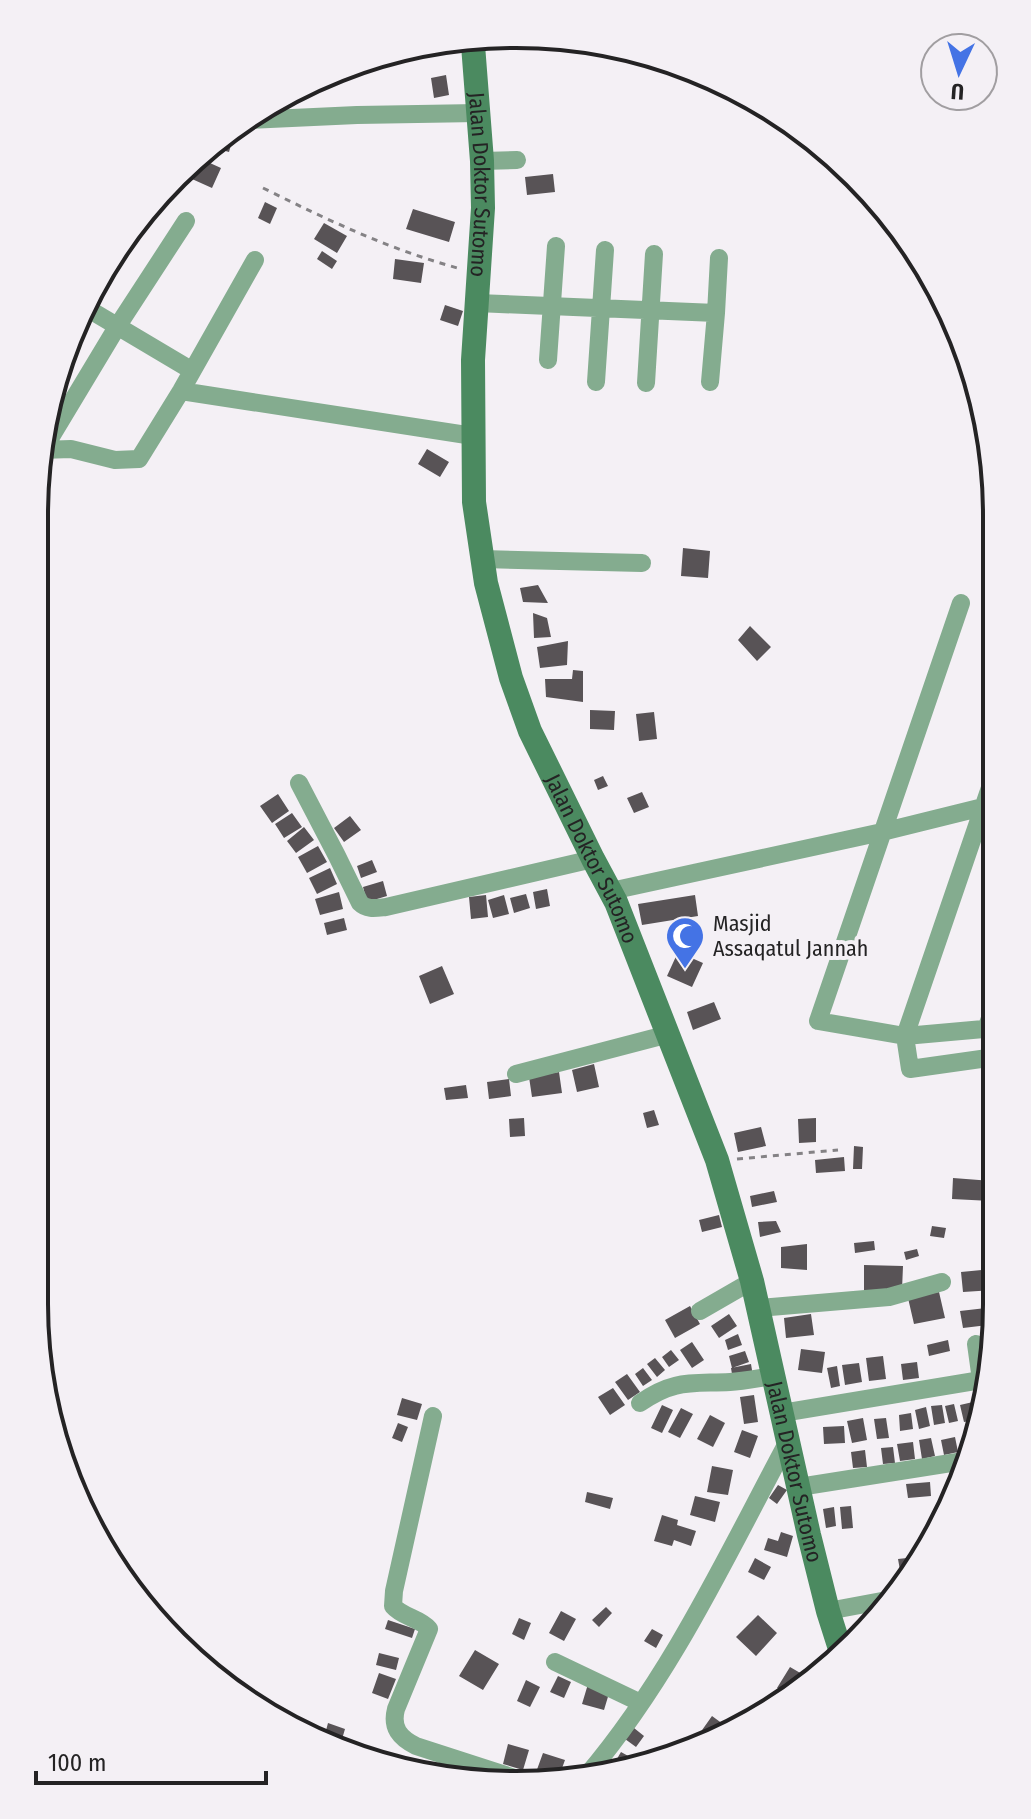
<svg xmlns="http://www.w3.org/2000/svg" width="1031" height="1819" viewBox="0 0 1031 1819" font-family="'Fira Sans Condensed',sans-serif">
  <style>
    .building { fill: #585356 }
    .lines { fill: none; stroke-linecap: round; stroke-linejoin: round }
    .path { stroke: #848285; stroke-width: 3; stroke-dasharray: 6 6; stroke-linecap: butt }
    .street { stroke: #84ac8f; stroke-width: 18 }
    .secondary { stroke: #4b8a60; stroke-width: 24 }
    .labels { text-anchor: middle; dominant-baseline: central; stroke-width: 8; stroke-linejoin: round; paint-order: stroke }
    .street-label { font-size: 22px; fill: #242324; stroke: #f4f0f5 }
    .poi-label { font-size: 22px; fill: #242324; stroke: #f4f0f5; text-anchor: start }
    .rim { fill: none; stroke: #242324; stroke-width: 4 }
  </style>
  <rect width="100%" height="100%" fill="#f4f0f5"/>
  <path class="building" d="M446 75 449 95 434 98 431 78Z
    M230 130 235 131 229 152 211 147 223 133Z
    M201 159 221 168 212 188 192 179Z
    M553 174 555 192 527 195 525 177Z
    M265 202 277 208 270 224 258 218Z
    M413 209 455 222 449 242 406 229Z
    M324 223 347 236 337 253 314 239Z
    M322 251 337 261 332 269 317 259Z
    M395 259 424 263 421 283 393 279Z
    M445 305 463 311 458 326 440 320Z
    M427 449 449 462 440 477 418 464Z
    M683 548 710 551 708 578 681 576Z
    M538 585 548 603 523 602 520 588Z
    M533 613 547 618 551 637 534 638Z
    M750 626 771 647 757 661 738 640Z
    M568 641 567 665 540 668 537 647Z
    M573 670 583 671V702L546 697 545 679H572Z
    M590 710 615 711 614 730 590 729Z
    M654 712 657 739 639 741 636 714Z
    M603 776 608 786 598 790 594 780Z
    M642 792 649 807 634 813 627 798Z
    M278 794 289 811 272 823 260 806Z
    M292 813 302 827 284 838 275 824Z
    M350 816 361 830 344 842 334 828Z
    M304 827 314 840 296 853 287 841Z
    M318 846 327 862 307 873 298 857Z
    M372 860 377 872 361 878 357 866Z
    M330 868 337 884 317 894 309 878Z
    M383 881 387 896 367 902 363 887Z
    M547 889 550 906 536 909 533 892Z
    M339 892 343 909 320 915 315 899Z
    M526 894 530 908 514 913 510 898Z
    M486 895 488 917 471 919 469 897Z
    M504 895 509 914 493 918 488 900Z
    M695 895 698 916 642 925 638 904Z
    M344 918 347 930 327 935 324 923Z
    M678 952 703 963 692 987 667 976Z
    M442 966 454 994 430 1004 419 976Z
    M714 1002 721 1019 693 1030 687 1012Z
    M594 1064 599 1087 577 1092 572 1070Z
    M559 1072 562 1093 532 1097 529 1077Z
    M509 1079 511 1096 489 1099 487 1082Z
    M466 1085 468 1098 446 1100 444 1088Z
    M654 1110 659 1125 647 1128 643 1113Z
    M524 1118 525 1136 510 1137 509 1119Z
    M816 1118V1142L799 1143 798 1119Z
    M761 1127 766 1146 738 1152 734 1133Z
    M854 1146 863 1147 862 1169H853Z
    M844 1157 845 1171 816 1173 815 1160Z
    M953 1178 992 1181 991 1201 952 1199Z
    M774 1191 777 1202 752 1207 750 1196Z
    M719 1215 722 1227 702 1232 699 1220Z
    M776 1221 781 1232 760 1237 758 1222Z
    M932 1226 946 1228 944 1238 930 1236Z
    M874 1241 875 1250 855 1253 854 1243Z
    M807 1244V1270L781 1268V1247Z
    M917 1249 919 1256 906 1260 904 1252Z
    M864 1265 903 1266 902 1290H864Z
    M992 1269 994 1290 963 1292 961 1272Z
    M939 1292 945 1318 914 1324 908 1298Z
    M690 1306 700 1324 675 1338 665 1320Z
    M986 1308 988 1325 963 1328 960 1311Z
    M729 1314 737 1326 719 1338 711 1326Z
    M811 1314 814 1335 786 1338 784 1318Z
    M738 1334 742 1345 728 1350 725 1340Z
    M948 1340 950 1351 929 1356 927 1345Z
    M692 1342 704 1360 692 1368 680 1350Z
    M801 1349 825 1352 822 1373 798 1370Z
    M671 1350 679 1360 669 1367 662 1357Z
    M745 1351 749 1362 732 1368 729 1356Z
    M883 1356 886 1379 869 1381 866 1358Z
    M655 1358 665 1370 657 1377 647 1364Z
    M917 1362 919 1378 903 1380 901 1364Z
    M859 1363 862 1382 845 1385 842 1365Z
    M751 1364 753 1376 733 1380 731 1368Z
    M837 1366 840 1386 831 1388 827 1368Z
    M643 1368 652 1380 643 1386 635 1374Z
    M627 1374 640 1392 628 1400 615 1382Z
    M613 1388 625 1405 610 1415 598 1397Z
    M754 1395 758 1422 744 1424 740 1397Z
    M402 1398 422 1404 417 1420 397 1415Z
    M973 1402 976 1420 964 1422 960 1405Z
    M954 1404 958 1421 949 1423 945 1406Z
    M662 1405 673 1410 662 1433 651 1428Z
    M942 1405 945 1423 934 1425 931 1406Z
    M926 1407 930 1426 919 1429 915 1410Z
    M681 1408 693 1414 680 1438 668 1432Z
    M911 1413 913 1429 900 1431 899 1415Z
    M710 1415 725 1423 713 1447 697 1439Z
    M863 1418 867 1440 852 1443 847 1421Z
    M886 1418 889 1438 877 1439 874 1419Z
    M398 1423 408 1427 402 1442 392 1438Z
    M844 1426 845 1443 824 1444 823 1427Z
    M742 1430 758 1436 750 1458 734 1452Z
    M976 1434 973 1450 969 1451 966 1435Z
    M955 1437 958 1452 944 1455 941 1440Z
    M931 1438 935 1456 922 1459 919 1440Z
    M913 1442 915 1459 900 1461 897 1444Z
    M893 1447 895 1463 883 1464 881 1448Z
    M865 1450 867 1467 853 1468 851 1452Z
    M712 1466 733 1470 728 1495 707 1492Z
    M930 1482 931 1496 908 1498 906 1484Z
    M778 1485 787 1490 777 1504 769 1498Z
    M587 1492 613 1498 610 1509 585 1502Z
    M695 1496 720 1502 715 1522 690 1515Z
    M851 1506 853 1528 842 1529 840 1507Z
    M834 1507 836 1526 826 1528 823 1509Z
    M662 1515 678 1520 677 1525 696 1531 691 1546 674 1540 672 1546 654 1541Z
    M781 1532 793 1536 787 1557 764 1550 768 1538 778 1541Z
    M755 1558 771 1567 764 1580 748 1572Z
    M907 1558 909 1573 907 1575 901 1576 898 1559Z
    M606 1607 612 1613 599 1627 592 1620Z
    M561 1611 576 1619 564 1641 549 1633Z
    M758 1615 777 1633 756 1656 736 1637Z
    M519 1618 531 1623 524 1640 512 1634Z
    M388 1620 415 1629 412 1638 385 1629Z
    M652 1629 663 1635 656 1648 644 1641Z
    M475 1650 499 1664 483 1690 459 1676Z
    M379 1653 399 1658 396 1670 376 1665Z
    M790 1667 802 1674 791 1691 787 1694 777 1688Z
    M379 1673 396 1679 388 1699 372 1693Z
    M558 1676 571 1682 564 1698 550 1692Z
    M526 1680 540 1687 530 1707 517 1701Z
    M588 1684 610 1690 604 1710 582 1704Z
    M712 1716 727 1727 722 1735 711 1741 700 1733Z
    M328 1723 345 1729 340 1746 324 1738Z
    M634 1728 644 1736 636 1747 625 1739Z
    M508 1744 529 1750 523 1770 503 1764Z
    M621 1752 639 1762 611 1769Z
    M543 1753 565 1760 557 1782 535 1775Z"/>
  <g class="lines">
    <path class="path" d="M263 188C330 221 388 249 461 269
      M737 1159 838 1150"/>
    <path class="street" d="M250 120 357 115 478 113
      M482 161 517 160
      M477 303 716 313 719 258
      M85 307 191 370
      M548 360 556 246
      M596 382 605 250
      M710 382 716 313
      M646 383 654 254
      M181 391 473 436
      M41 450 71 449 115 460 139 459 181 391 255 260
      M43 450 117 327 186 221
      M482 559 642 563
      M961 603 818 1021 905 1036 995 1028
      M994 776 905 1036 910 1069 995 1057
      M299 783 337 856 360 903C367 910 376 908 386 907L593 859
      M611 891 882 832 983 807
      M986 1029 995 1005
      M516 1074 669 1034
      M758 1308 889 1297 942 1282
      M700 1311 752 1281
      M976 1344 981 1380
      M640 1403C674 1379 691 1384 730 1382 744 1381 759 1378 773 1376
      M782 1413 981 1380 984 1395
      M433 1416 394 1591 393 1606C402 1617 420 1618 429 1629L396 1709C391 1728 400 1738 416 1746L527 1782
      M799 1487 970 1460
      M828 1611 887 1600
      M555 1662 641 1703
      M587 1775C671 1676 726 1557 787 1443"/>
    <path class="secondary" id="s1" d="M473 45 482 161 483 208 473 360 474 502 486 583 511 678 530 731 593 859 616 902 717 1160 752 1281 809 1535 828 1611 842 1655"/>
  </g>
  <defs>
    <symbol id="mosque-pin" viewBox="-11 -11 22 30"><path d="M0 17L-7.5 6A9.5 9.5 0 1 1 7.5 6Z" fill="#4473e5" stroke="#f4f0f5"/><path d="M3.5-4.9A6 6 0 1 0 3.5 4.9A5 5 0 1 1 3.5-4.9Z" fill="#fff"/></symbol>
  </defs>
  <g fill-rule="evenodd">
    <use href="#mosque-pin" x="663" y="914" width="44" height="60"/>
  </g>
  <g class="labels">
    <g class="street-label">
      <text stroke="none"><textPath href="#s1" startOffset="140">Jalan Doktor Sutomo</textPath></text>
      <text stroke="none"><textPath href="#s1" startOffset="836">Jalan Doktor Sutomo</textPath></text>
      <text stroke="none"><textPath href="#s1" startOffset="1484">Jalan Doktor Sutomo</textPath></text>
    </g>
    <g class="poi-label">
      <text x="713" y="923">Masjid<tspan x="713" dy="25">Assaqatul Jannah</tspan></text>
    </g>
  </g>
  <path d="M0 0H1031V1819H0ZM515 48H516A467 467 0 0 1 983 515V1304A467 467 0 0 1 516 1771H515A467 467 0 0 1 48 1304V515A467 467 0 0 1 515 48Z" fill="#f4f0f5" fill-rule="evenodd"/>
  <path class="rim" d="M515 48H516A467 467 0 0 1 983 515V1304A467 467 0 0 1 516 1771H515A467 467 0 0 1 48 1304V515A467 467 0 0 1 515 48Z"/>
  <g transform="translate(959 72) rotate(184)"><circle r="38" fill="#f4f0f5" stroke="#a19ea1" stroke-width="2"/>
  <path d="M0-6L14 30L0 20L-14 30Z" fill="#4473e5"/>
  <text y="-12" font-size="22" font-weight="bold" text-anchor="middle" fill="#242324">U</text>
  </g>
  <path d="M36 1771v12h230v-12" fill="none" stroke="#242324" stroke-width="4"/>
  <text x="48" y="1771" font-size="24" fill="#242324" stroke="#f4f0f5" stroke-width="6" paint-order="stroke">100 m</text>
</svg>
